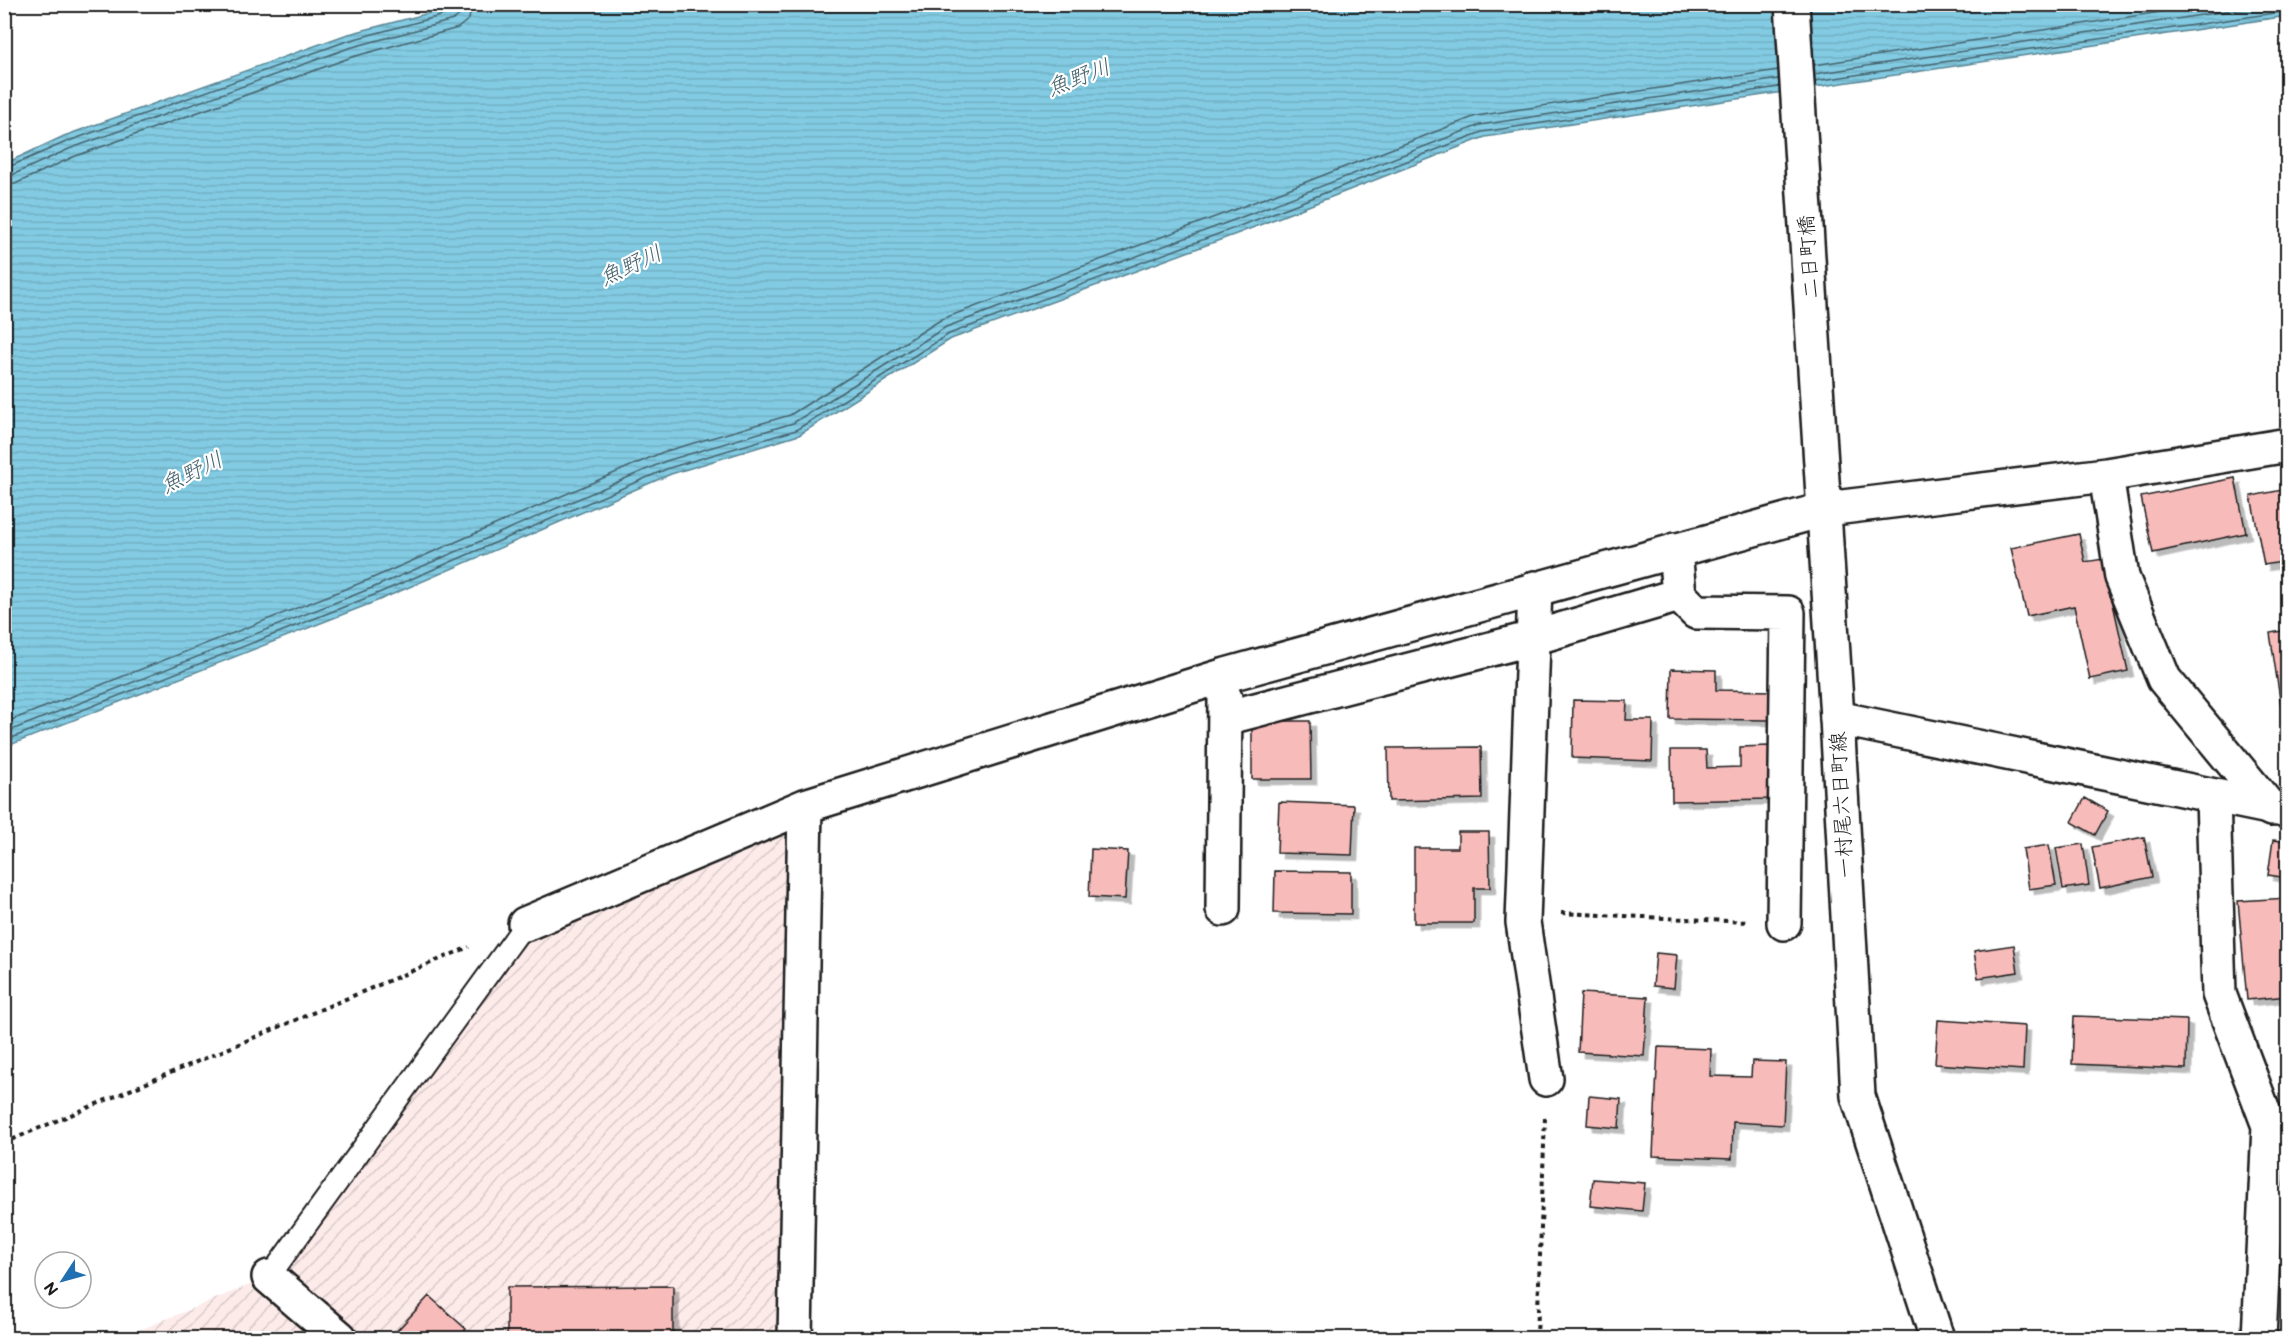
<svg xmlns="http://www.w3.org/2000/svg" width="2292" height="1343" viewBox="0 0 2292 1343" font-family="'Balsamiq Sans','Klee One',sans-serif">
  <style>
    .industrial { fill: url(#industrial-furrows) }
    .water { fill: url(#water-rules); stroke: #598593; stroke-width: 1.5 }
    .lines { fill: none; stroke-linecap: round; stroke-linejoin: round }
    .shore { stroke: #45626c; stroke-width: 1.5 }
    .building { fill: #f7bbba; stroke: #1c1c1c; stroke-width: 1.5; filter: url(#shadow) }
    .service-casing { stroke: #1c1c1c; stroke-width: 24 }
    .minor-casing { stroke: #1c1c1c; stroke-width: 38 }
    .tertiary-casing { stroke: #1c1c1c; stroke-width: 38 }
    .secondary-casing { stroke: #1c1c1c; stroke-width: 38 }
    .path { stroke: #1c1c1c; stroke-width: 4; stroke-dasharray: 4.5 4.5; stroke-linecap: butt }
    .service { stroke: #fff; stroke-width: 20 }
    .minor { stroke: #fff; stroke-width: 33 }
    .tertiary { stroke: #fff; stroke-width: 33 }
    .secondary { stroke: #fff; stroke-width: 33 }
    .labels { text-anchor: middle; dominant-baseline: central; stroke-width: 4.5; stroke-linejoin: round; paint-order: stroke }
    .street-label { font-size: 21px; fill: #1c1c1c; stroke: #fff }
    .water-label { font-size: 22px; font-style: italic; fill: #45626c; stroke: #fff }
  </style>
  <defs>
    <pattern id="industrial-furrows" width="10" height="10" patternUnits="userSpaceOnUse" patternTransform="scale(1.5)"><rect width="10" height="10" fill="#fdebea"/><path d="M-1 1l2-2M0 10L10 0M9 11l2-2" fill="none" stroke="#d8c9c8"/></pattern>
    <pattern id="water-rules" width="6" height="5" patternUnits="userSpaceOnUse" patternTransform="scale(1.5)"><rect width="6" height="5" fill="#82cbe3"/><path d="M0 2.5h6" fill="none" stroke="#70aec2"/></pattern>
    <filter id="shadow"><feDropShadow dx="5.5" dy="5.5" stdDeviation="0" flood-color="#0004"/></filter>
  </defs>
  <rect width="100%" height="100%" fill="#fff"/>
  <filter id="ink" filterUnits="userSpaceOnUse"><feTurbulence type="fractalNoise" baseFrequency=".0167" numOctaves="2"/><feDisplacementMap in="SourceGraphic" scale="12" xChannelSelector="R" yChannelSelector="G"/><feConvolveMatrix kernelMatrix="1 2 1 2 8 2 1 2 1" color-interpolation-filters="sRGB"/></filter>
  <g filter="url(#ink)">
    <path class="industrial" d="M805 806 795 1338H135L130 1334 269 1277 525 924Z"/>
    <path class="water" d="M460 5H2287V16L1485 137 1239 233 951 339 799 435 671 474 377 601 5 747 4 164 64 136 345 35Z"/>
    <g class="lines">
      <path class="shore" d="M1814 65 2213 4
        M1814 74 2274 4
        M1815 81 2288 11
        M4 169 66 142 347 41 451 13 455 10 456 4
        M4 176 12 175 69 149 349 48 453 20 461 14 463 4
        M4 185 15 184 73 157 352 57 458 28 469 19 472 4
        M4 723 368 580 663 452 790 415 942 319 1231 211 1476 116 1778 70
        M4 733 372 588 666 461 793 423 946 327 1234 220 1480 125 1779 79
        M4 741 374 595 669 468 796 430 949 334 1237 227 1482 132 1779 87"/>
    </g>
    <path class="building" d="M2235 478 2246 533 2153 553 2141 497Z
      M2288 489V561L2264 565 2251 496Z
      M2079 534 2085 562 2103 559 2128 671 2090 679 2074 606 2027 616 2011 548Z
      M2288 630V752L2270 633Z
      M1671 669 1716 670V690L1772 691V720L1670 719Z
      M1573 700 1627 701 1626 720H1653L1652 761 1572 758Z
      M1252 721H1310L1311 779H1252Z
      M1769 746 1770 799 1672 801 1671 750H1706L1707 768 1740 767V747Z
      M1481 747 1482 799 1389 801 1388 748Z
      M2085 798 2108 811 2095 835 2072 822Z
      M1279 802 1354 805 1352 855 1277 853Z
      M1458 832H1489L1490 888H1474V923H1414V848H1458Z
      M2144 837 2152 877 2100 888 2092 847Z
      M2273 840 2288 842V878L2268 875Z
      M2083 844 2089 885 2063 889 2056 848Z
      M2049 845 2056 885 2029 889 2023 849Z
      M1091 849 1128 851 1125 899 1089 897Z
      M1275 871 1351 872V914L1274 913Z
      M2288 898V996L2247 1000 2238 901Z
      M2014 945 2018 972 1978 978 1974 951Z
      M1656 953 1677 955 1674 988 1653 986Z
      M1581 993 1648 997 1644 1056 1578 1052Z
      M2074 1016 2187 1020 2186 1069 2072 1064Z
      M1938 1020 2025 1026 2023 1070 1935 1064Z
      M1658 1047 1711 1049 1710 1076 1751 1077 1752 1061 1786 1062 1783 1125 1733 1122 1732 1159 1653 1156Z
      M1589 1096 1621 1099 1619 1128 1587 1125Z
      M1593 1179 1645 1183 1642 1211 1590 1206Z
      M673 1286V1338H507V1287Z
      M429 1296 466 1329 458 1338H399L394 1334Z"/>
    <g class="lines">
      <defs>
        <path id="service" d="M269 1277 525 924"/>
        <path id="minor" d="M2106 475 2122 577 2164 679 2271 809
          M1675 550 1679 595 1696 612 1788 613 1784 923
          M1535 588 1523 922 1546 1079
          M1225 718 1533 638 1679 595
          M2213 797 2219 994 2269 1126 2259 1338
          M1223 909 1225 698
          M525 924 805 806 1226 675 1826 509 2106 475 2288 445
          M269 1277 340 1338
          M795 1338 805 806"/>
        <path id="tertiary" d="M1792 4 1837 718"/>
        <path id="secondary" d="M1937 1338 1858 1096 1837 718 2288 811"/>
      </defs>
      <use href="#service" class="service-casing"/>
      <use href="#minor" class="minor-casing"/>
      <use href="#tertiary" class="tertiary-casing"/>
      <use href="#secondary" class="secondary-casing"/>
      <path class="path" d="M1561 913 1748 922
        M4 1143 469 947
        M1537 1338 1545 1117"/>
      <use href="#service" class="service"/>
      <use href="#minor" class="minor"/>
      <use href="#tertiary" class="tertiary"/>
      <use href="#secondary" class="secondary"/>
    </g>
  </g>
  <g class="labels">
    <g class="street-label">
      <text transform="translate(1809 257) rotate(-94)">二日町橋</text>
      <text transform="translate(1842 805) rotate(-93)">一村尾六日町線</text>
    </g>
    <g class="water-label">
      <text transform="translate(1079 78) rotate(-21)">魚野川</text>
      <text transform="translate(631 266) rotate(-25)">魚野川</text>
      <text transform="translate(192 473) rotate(-26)">魚野川</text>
    </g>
  </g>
  <rect width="2292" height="1343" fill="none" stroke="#fff" stroke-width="24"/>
  <rect x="12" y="12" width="2268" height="1319" fill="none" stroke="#1c1c1c" stroke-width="2" filter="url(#ink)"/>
  <g transform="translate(63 1280) rotate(234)"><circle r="28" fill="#ffffff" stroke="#a4a4a4" stroke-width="1.5"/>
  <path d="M0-4.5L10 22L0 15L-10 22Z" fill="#1f6fb2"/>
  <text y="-9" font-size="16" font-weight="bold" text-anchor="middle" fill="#1c1c1c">N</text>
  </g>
</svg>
